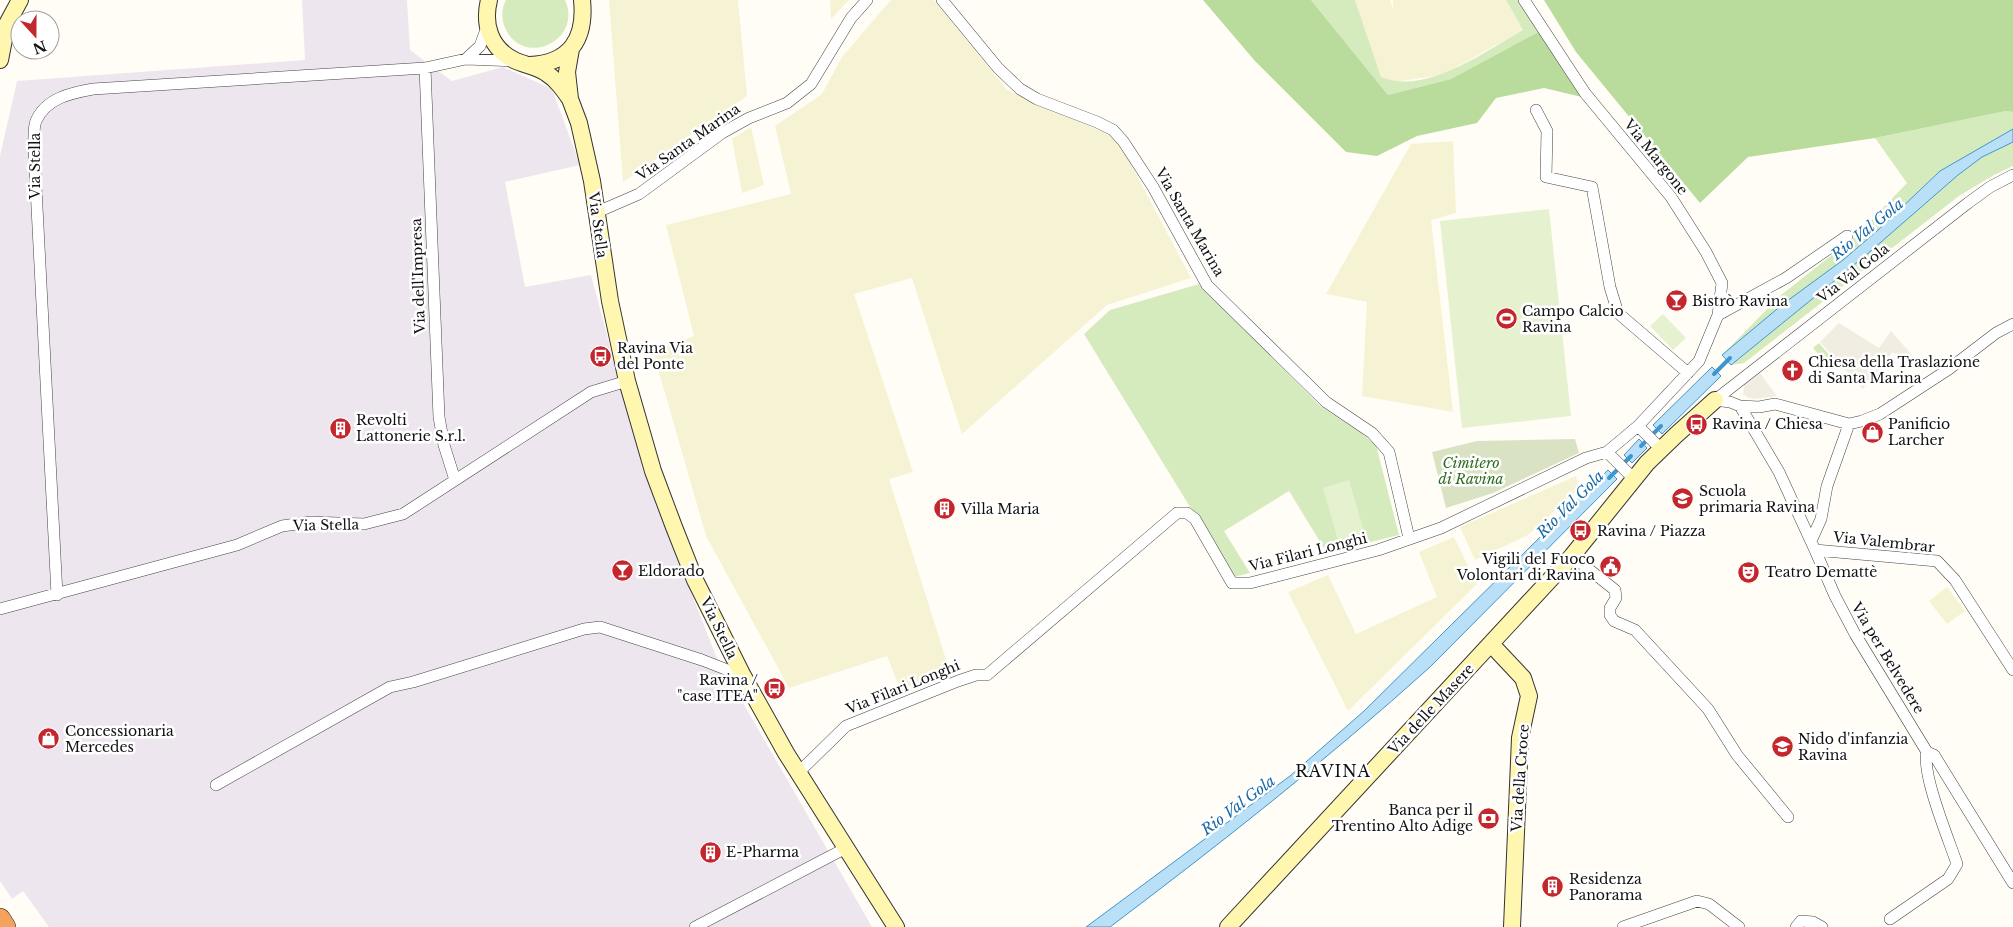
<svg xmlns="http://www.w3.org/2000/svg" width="2013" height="927" viewBox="0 0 2013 927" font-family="'Libre Baskerville',serif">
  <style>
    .industrial { fill: #eee6ef }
    .farmland { fill: #f6f3d4 }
    .green { fill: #d5ebbd }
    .forest { fill: #b9dc9c }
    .cemetery { fill: #d9e3c4 }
    .pitch { fill: #e6f2cf }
    .plaza { fill: #f1ede2 }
    .water { fill: #b9e0f7; stroke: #3f96cf }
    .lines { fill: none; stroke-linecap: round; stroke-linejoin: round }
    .stream { stroke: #3f96cf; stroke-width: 4 }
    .street-casing { stroke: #444; stroke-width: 12 }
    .secondary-casing { stroke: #333; stroke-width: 18 }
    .highway-casing { stroke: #222; stroke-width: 22 }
    .street { stroke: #fff; stroke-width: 11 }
    .secondary { stroke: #fff6b0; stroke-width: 16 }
    .highway { stroke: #f5a25d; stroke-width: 21 }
    .labels { text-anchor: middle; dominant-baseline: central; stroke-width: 5; stroke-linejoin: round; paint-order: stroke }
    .street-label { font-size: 14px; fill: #111; stroke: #fff }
    .poi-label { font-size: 14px; fill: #111; stroke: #fff; text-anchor: start }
    .park-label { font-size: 14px; font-style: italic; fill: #2f6b1f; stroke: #fff }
    .water-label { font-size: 15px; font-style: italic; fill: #1768a6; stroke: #fff }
    .quarter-label { font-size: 16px; letter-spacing: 1px; fill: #111; stroke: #fff }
  </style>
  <rect width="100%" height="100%" fill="#fffdf5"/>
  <path class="industrial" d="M302 0H407L410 50 452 81 503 67 552 89 580 165 505 182 525 287 591 275 643 470 716 656 872 927H49L23 891 12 899 0 881V156L17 81 305 60Z"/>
  <path class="farmland" d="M609 0H738L747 96 623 182Z
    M830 0H849L831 19Z
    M891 0H934L1007 90 1117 138 1191 278 1107 305 962 434 912 278 854 294 913 472 889 479 950 672 900 689 887 656 789 688 706 536 653 351 694 336 666 225 791 194 775 126 822 94 842 57Z
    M1355 0H1390L1393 9V0H1506L1523 30 1442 75 1393 82 1381 77Z
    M751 127 764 185 742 193 732 139Z
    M1453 141 1456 213 1431 220 1453 412 1362 396 1367 302 1326 294 1411 144Z
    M1576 476 1579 489 1528 535 1475 560 1460 527Z
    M1454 537 1477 584 1348 711 1288 592 1328 575 1356 634 1437 597 1419 552Z
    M1947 587 1965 611 1947 624 1929 601Z"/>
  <path class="green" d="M506 0H565C583 39 526 68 506 30 501 20 501 9 506 0Z
    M1311 0H1355L1381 77C1426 96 1485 51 1523 30L1506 0H1520L1540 31 1451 79 1388 95Z
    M2006 111 2013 112V129L1940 171 1877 231 1843 260 1783 304 1722 355 1781 295 1856 236 1907 183 1875 138Z
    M2013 142V166L1994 175 1959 196 1744 363 1731 365 1865 256 1958 175 1982 157Z
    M1199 284 1320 406 1361 433 1376 445 1399 535 1327 553 1289 491 1224 531 1250 573 1233 577 1084 334 1110 310Z
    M1819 343 1833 359 1826 364 1813 348Z"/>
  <path class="forest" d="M1203 0H1311L1388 95 1451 79 1540 31 1582 97 1544 88 1496 98 1477 123 1417 136 1377 156 1346 152 1255 61Z
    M1544 0H2013V112L2006 111 1875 138 1748 157 1700 203 1576 52Z"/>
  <path class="cemetery" d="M1575 439 1579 453 1493 493 1446 508 1432 452 1477 441Z"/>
  <path class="pitch" d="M1549 209 1571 416 1462 428 1440 221Z
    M1663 314 1686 338 1673 350 1650 326Z
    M1349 480 1364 532 1338 540 1323 488Z"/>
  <path class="plaza" d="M1839 323 1879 348 1891 331 1912 355 1909 358 1915 364 1910 369 1893 352 1863 389 1820 342Z
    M1760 373 1777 396 1754 399 1749 398 1743 394 1744 385Z"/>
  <path class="water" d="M2013 129V142L1982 157 1958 175 1865 256 1731 365 1722 355 1783 304 1843 260 1877 231 1940 171Z
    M1712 367 1721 376 1662 434 1653 425Z
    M1639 439 1647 448 1632 463 1624 455Z
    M1608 470 1617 479 1430 667C1328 759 1220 844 1110 927H1086L1290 776 1364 711Z"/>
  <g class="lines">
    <path class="stream" d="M1714 374 1730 358
      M1641 446 1661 426
      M1609 478 1631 456"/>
    <defs>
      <path id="street" d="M942 0 998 68 1020 89 1037 99 1097 122 1113 130 1123 141 1153 187 1207 285 1326 402 1372 433 1389 452 1409 538
        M466 59 480 46 487 27
        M425 68 439 417 444 445 455 480
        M1536 110 1547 131 1546 177 1592 187 1610 287 1618 313 1688 373
        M595 213 639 194 722 133 749 118 787 103 811 84 851 18 867 0
        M1718 315 1786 278 1847 236
        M1715 400 1730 402 1740 406 1779 472 1815 550 1835 596 1855 634 1927 752 1934 755 2013 883
        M1715 400 1968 203 1990 187 2013 175
        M1740 406 1759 407 1775 404 1849 424 1862 421 1880 414 1949 369 1996 333 2013 324
        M1638 426 1661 449
        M1607 452 1634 479
        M1811 541 1821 519 1827 486 1849 424
        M1815 550 1937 561 1955 580 2013 670
        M1572 556 1615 590 1616 598 1610 608V615L1614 621 1635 630 1708 709 1737 755 1788 817
        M57 595 34 149C34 141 33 128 36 121 46 98 71 93 93 89L425 68 466 59 514 61
        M0 609 237 545 282 526 311 522 364 524 403 514 591 392 627 381
        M798 773 846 726 958 681 976 675H987L1177 513H1187L1195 519 1232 583H1250L1378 550 1441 528 1586 458 1607 452 1638 426 1699 361 1718 315 1722 283 1706 252 1671 197 1585 93 1524 0
        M216 785 390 687 413 682 584 629 600 627 702 660 743 676
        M1890 919 1948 879 1957 864C1949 840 1921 773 1927 752
        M695 927 846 848
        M1623 927 1697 901 1709 904 1739 927
        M1796 927 1801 921 1813 922 1822 927"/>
      <path id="secondary" d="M489 0C483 24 490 48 514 60 524 65 536 66 546 73 556 79 563 89 570 99
        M571 49 567 72 570 99 579 123 592 181 610 301 627 381 653 471 674 527 695 580 743 676 786 753 896 927
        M0 60 7 24 20 0
        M530 65C570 63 586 39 582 0
        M1491 644 1523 678 1529 696 1520 738 1512 927
        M1228 927 1572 556 1647 463 1676 435 1715 400"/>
      <path id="highway" d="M0 919 5 927"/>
    </defs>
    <use href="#street" class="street-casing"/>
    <use href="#secondary" class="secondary-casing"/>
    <use href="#highway" class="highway-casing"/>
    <use href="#street" class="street"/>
    <use href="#secondary" class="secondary"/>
    <use href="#highway" class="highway"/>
  </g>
  <defs>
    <symbol id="bar-disc" viewBox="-11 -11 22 22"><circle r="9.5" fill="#c4262e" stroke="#fff"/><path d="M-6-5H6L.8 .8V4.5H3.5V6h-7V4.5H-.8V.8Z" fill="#fff"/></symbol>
    <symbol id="stadium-disc" viewBox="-11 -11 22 22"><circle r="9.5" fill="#c4262e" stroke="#fff"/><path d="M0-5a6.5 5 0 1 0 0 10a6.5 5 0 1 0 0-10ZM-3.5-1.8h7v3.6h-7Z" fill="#fff"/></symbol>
    <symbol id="bus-disc" viewBox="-11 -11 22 22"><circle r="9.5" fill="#c4262e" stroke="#fff"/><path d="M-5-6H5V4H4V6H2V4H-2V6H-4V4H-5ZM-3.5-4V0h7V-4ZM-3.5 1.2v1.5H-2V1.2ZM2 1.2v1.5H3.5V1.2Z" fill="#fff"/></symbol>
    <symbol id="church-disc" viewBox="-11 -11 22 22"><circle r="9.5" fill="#c4262e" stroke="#fff"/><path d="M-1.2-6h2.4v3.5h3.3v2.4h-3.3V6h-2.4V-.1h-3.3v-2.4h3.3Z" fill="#fff"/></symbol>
    <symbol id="building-disc" viewBox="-11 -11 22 22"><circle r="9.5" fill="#c4262e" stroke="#fff"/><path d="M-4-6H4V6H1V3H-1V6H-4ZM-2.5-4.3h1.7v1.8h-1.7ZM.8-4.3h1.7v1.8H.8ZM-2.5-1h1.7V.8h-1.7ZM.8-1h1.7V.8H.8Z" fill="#fff"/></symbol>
    <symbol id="shop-disc" viewBox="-11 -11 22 22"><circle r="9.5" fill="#c4262e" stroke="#fff"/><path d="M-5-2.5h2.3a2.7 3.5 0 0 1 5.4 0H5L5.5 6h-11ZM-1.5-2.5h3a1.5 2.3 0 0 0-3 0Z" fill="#fff"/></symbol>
    <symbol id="school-disc" viewBox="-11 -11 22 22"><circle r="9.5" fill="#c4262e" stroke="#fff"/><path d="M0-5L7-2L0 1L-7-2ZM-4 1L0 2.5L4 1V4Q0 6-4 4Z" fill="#fff"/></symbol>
    <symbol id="civic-disc" viewBox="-11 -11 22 22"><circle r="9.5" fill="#c4262e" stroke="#fff"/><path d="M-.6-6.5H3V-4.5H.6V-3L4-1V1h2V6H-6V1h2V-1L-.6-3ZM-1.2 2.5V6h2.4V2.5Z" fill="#fff"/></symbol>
    <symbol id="theatre-disc" viewBox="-11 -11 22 22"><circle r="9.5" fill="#c4262e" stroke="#fff"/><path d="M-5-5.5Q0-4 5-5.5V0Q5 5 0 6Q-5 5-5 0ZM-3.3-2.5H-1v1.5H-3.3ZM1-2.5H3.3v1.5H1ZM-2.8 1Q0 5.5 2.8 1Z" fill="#fff"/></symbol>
    <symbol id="bank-disc" viewBox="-11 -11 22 22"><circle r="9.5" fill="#c4262e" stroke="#fff"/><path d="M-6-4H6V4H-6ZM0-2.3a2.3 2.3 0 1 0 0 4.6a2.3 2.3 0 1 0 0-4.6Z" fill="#fff"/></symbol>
  </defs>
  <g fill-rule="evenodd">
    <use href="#bar-disc" x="1664" y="288" width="25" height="25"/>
    <use href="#stadium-disc" x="1494" y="306" width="25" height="25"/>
    <use href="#bus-disc" x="588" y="344" width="25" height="25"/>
    <use href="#church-disc" x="1780" y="358" width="25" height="25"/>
    <use href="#bus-disc" x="1684" y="412" width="25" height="25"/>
    <use href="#building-disc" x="328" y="416" width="25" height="25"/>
    <use href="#shop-disc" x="1860" y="420" width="25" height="25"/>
    <use href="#school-disc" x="1670" y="486" width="25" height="25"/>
    <use href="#building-disc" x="932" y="496" width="25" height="25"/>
    <use href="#bus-disc" x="1568" y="518" width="25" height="25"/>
    <use href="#civic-disc" x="1598" y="554" width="25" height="25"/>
    <use href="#bar-disc" x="610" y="558" width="25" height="25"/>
    <use href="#theatre-disc" x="1736" y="560" width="25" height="25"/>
    <use href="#bus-disc" x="762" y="676" width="25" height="25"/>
    <use href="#shop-disc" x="36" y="726" width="25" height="25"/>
    <use href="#school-disc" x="1770" y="734" width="25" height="25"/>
    <use href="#bank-disc" x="1476" y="806" width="25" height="25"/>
    <use href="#building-disc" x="698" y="840" width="25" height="25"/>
    <use href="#building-disc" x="1540" y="874" width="25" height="25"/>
  </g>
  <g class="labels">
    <g class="street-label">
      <text transform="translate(688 142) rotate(-35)">Via Santa Marina</text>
      <text transform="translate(1656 157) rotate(51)">Via Margone</text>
      <text transform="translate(35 166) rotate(-90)">Via Stella</text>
      <text transform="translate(1190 222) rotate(60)">Via Santa Marina</text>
      <text transform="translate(598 225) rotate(82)">Via Stella</text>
      <text transform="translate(1853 273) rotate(-38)">Via Val Gola</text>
      <text transform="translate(418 276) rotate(-92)">Via dell'Impresa</text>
      <text transform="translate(326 525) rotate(-1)">Via Stella</text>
      <text transform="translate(1884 542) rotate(6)">Via Valembrar</text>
      <text transform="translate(1308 552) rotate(-14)">Via Filari Longhi</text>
      <text transform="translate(719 628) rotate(64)">Via Stella</text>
      <text transform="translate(1888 658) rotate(59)">Via per Belvedere</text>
      <text transform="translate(903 687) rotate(-22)">Via Filari Longhi</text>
      <text transform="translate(1431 709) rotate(-47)">Via delle Masere</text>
      <text transform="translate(1520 778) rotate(-86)">Via della Croce</text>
    </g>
    <g class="poi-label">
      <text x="1692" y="301">Bistrò Ravina</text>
      <text x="1522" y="311">Campo Calcio<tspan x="1522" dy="16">Ravina</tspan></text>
      <text x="617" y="348">Ravina Via<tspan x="617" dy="16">del Ponte</tspan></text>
      <text x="1808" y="362">Chiesa della Traslazione<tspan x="1808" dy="16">di Santa Marina</tspan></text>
      <text x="356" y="420">Revolti<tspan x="356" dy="16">Lattonerie S.r.l.</tspan></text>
      <text x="1712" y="424">Ravina / Chiesa</text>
      <text x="1888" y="424">Panificio<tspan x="1888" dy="16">Larcher</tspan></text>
      <text x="1699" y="491">Scuola<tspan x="1699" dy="16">primaria Ravina</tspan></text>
      <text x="961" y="509">Villa Maria</text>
      <text x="1597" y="531">Ravina / Piazza</text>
      <text x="1595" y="559" text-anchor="end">Vigili del Fuoco<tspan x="1595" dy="16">Volontari di Ravina</tspan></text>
      <text x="638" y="571">Eldorado</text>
      <text x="1765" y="572">Teatro Demattè</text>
      <text x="758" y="680" text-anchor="end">Ravina /<tspan x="758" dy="16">"case ITEA"</tspan></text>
      <text x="65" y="731">Concessionaria<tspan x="65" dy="16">Mercedes</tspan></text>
      <text x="1798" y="739">Nido d'infanzia<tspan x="1798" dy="16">Ravina</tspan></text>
      <text x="1473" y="810" text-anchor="end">Banca per il<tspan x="1473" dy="16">Trentino Alto Adige</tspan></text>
      <text x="726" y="852">E-Pharma</text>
      <text x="1569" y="879">Residenza<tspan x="1569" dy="16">Panorama</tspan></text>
    </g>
    <g class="park-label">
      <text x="1471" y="463">Cimitero<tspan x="1471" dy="16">di Ravina</tspan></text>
    </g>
    <g class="water-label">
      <text transform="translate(1867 229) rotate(-39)">Rio Val Gola</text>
      <text transform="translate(1570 504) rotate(-45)">Rio Val Gola</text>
      <text transform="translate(1238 805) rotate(-37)">Rio Val Gola</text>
    </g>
    <g class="quarter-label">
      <text x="1333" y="771">RAVINA</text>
    </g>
  </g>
  <g transform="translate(35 35) rotate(159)"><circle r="24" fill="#ffffff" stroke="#a0a0a0"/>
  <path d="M0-4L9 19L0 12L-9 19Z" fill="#c4262e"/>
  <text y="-8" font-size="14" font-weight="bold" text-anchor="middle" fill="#111111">N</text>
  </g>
</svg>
